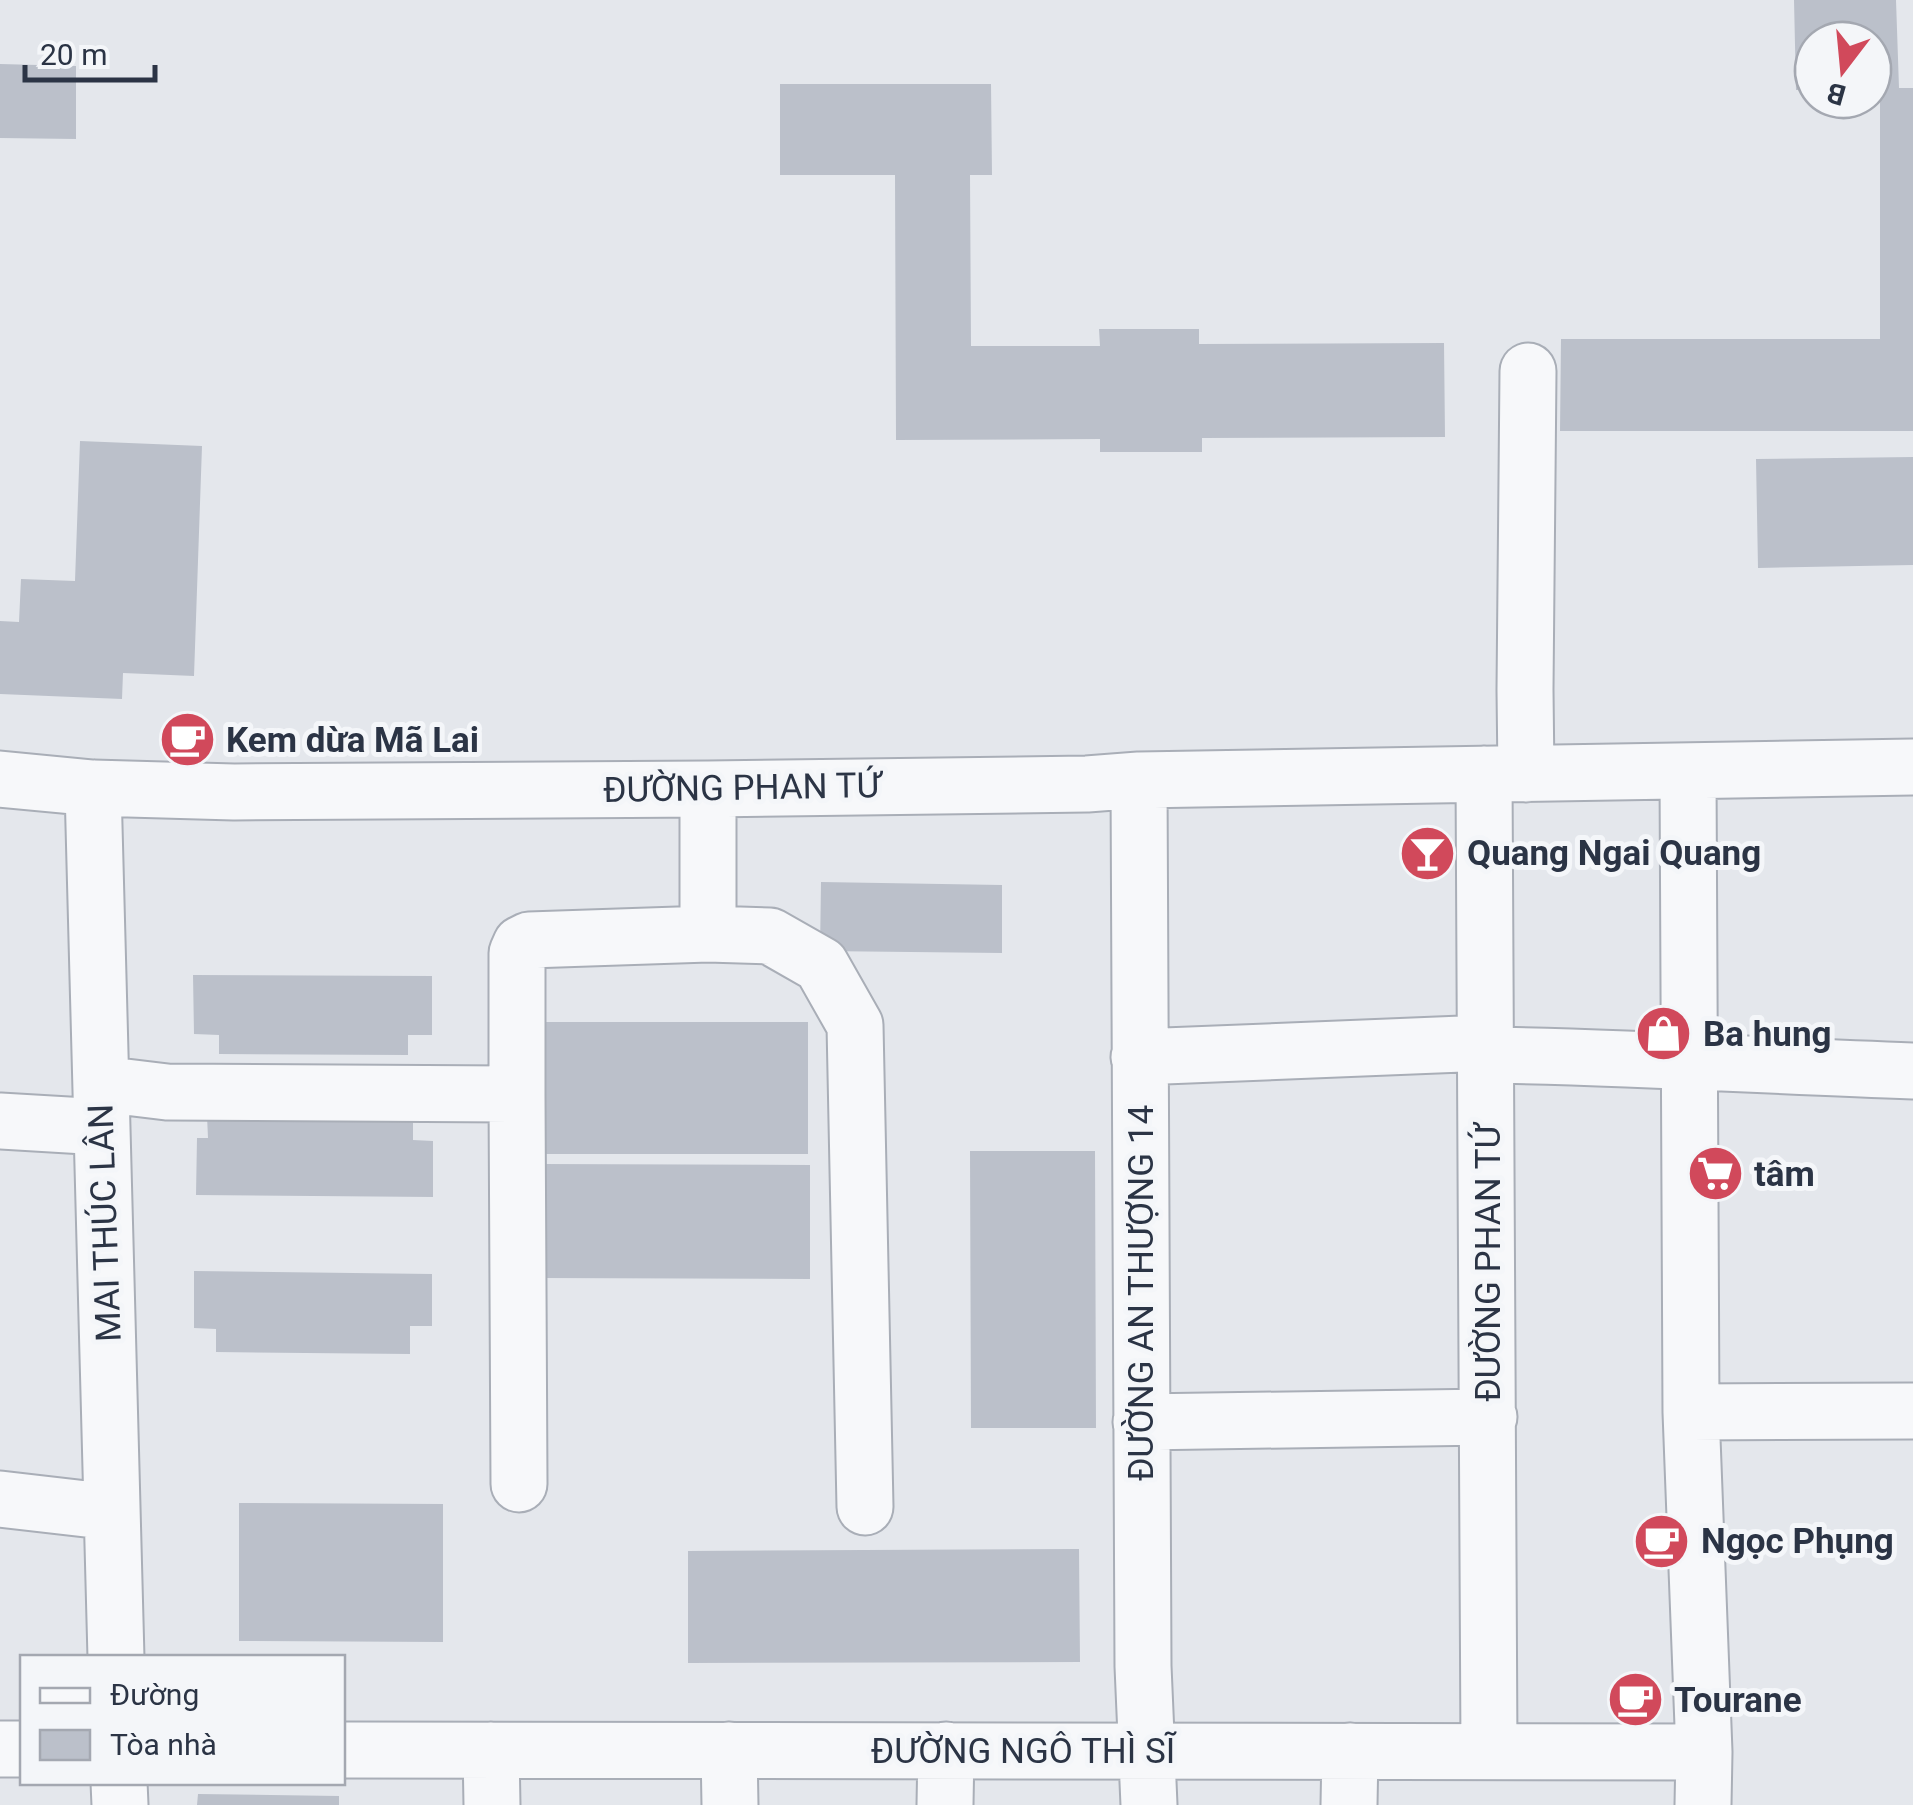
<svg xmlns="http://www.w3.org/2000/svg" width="1913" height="1805" viewBox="0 0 1913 1805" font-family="Roboto,sans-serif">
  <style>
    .building { fill: #bbc0ca }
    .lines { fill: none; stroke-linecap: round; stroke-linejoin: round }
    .minor-casing { stroke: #a9aeb7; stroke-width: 59 }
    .minor { stroke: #f7f8fa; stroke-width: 55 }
    .labels { text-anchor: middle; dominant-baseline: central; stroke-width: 10; stroke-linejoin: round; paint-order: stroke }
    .poi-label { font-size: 35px; font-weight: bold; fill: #2b3445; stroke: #f4f6f9; text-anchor: start }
    .street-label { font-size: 35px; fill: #2b3445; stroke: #f4f6f9 }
  </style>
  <rect width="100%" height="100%" fill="#e4e7ec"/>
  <path class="building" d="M1794 0H1896L1899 88H1913V431H1560L1561 339H1880V88H1873V40H1813V90H1796Z
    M0 64 76 66V139L0 138Z
    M780 84H991L992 175H970L971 346H1100L1099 329H1199V344L1444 343 1445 437 1202 438V452H1100V439L896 440 895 175H780Z
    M80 441 202 446 194 676 123 673 122 699 0 694V621L19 622 21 579 75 581Z
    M1913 457V565L1758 568 1756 459Z
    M821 882 1002 885V953L820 951Z
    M193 975 432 976V1035H408V1055L219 1054V1035L194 1034Z
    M540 1022H808V1154H541Z
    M207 1116 413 1117V1140L433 1141V1197L196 1195 197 1138H208Z
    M970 1151H1095L1096 1428H971Z
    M540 1164 810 1165V1279L540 1278Z
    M194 1271 432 1274V1326H410V1354L216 1352V1329L194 1328Z
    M239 1503 443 1504V1642L239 1641Z
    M1079 1549 1080 1662 688 1663V1551Z
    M198 1794 339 1796V1805H197Z"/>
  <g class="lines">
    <defs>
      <path id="minor" d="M1688 772 1691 1412 1704 1752 1703 1805
        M1484 774 1489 1751
        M1526 774 1525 690 1528 371
        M0 779 93 788 234 792 708 789 1087 784 1139 780 1913 767
        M1139 780 1143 1666 1149 1805
        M93 788 116 1658
        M708 789V934L770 936 821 965 855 1025 865 1507
        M1486 1055C1628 1057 1771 1066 1913 1071
        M1139 1057 1487 1043
        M101 1084 167 1092 517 1094V953L521 944 529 940 708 934
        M517 1094 519 1484
        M0 1121 102 1127
        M1691 1412 1913 1411
        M1141 1422 1489 1417
        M0 1499 112 1512
        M0 1749H22
        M342 1750 1704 1752
        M491 1750 492 1805
        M729 1750 730 1805
        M119 1782 120 1805
        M945 1805 946 1750
        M1349 1805 1350 1751"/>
    </defs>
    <use href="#minor" class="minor-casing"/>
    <use href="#minor" class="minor"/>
  </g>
  <defs>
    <symbol id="cafe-disc" viewBox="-11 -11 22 22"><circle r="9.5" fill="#d1495b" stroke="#f4f6f9"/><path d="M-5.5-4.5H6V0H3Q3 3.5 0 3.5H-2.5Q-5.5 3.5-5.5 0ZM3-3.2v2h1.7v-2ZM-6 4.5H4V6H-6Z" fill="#fff"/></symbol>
    <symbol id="bar-disc" viewBox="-11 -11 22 22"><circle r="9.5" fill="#d1495b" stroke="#f4f6f9"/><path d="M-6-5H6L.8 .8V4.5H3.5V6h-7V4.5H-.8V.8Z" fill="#fff"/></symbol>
    <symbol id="shop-disc" viewBox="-11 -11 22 22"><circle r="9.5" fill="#d1495b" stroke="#f4f6f9"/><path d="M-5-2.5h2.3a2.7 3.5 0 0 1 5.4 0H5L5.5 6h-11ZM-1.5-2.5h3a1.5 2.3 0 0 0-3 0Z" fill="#fff"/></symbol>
    <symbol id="supermarket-disc" viewBox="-11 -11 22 22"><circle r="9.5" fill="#d1495b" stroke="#f4f6f9"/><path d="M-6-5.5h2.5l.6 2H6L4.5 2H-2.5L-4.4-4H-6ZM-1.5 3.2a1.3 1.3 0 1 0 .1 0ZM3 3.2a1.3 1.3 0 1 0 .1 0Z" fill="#fff"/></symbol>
  </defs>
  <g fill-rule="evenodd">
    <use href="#cafe-disc" x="156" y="708" width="63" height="63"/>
    <use href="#bar-disc" x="1396" y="822" width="63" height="63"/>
    <use href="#shop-disc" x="1632" y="1002" width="63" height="63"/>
    <use href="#supermarket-disc" x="1684" y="1142" width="63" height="63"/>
    <use href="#cafe-disc" x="1630" y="1510" width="63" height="63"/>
    <use href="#cafe-disc" x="1604" y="1668" width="63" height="63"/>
  </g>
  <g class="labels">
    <g class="poi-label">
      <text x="226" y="740">Kem dừa Mã Lai</text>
      <text x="1467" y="853">Quang Ngai Quang</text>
      <text x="1703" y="1034">Ba hung</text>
      <text x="1754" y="1174">tâm</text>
      <text x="1701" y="1541">Ngọc Phụng</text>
      <text x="1674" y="1700">Tourane</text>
    </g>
    <g class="street-label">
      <text transform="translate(742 788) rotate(-1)">ĐƯỜNG PHAN TỨ</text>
      <text transform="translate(105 1223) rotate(-92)">MAI THÚC LÂN</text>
      <text transform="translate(1488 1263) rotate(-90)">ĐƯỜNG PHAN TỨ</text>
      <text transform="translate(1141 1293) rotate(-90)">ĐƯỜNG AN THƯỢNG 14</text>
      <text x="1023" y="1751">ĐƯỜNG NGÔ THÌ SĨ</text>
    </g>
  </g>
  <rect x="20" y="1655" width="325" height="130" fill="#f4f6f9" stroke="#a4a8b1" stroke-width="2.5"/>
  <rect x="40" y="1688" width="50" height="15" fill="#f7f8fa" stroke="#a4a8b1" stroke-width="2.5"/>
  <text x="110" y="1705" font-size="30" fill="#2b3445">Đường</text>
  <rect x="40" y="1730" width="50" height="30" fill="#bbc0ca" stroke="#a4a8b1" stroke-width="2.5"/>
  <text x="110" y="1755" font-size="30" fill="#2b3445">Tòa nhà</text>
  <g transform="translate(1843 70) rotate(196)"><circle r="48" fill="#f4f6f9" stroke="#a4a8b1" stroke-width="2.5"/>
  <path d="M0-8L18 38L0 25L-18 38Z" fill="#d1495b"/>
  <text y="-15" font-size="28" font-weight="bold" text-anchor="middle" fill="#2b3445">B</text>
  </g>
  <path d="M25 65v15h130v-15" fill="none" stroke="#2b3445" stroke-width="5"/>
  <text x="40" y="65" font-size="30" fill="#2b3445" stroke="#f4f6f9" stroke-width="8" paint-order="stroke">20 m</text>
</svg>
